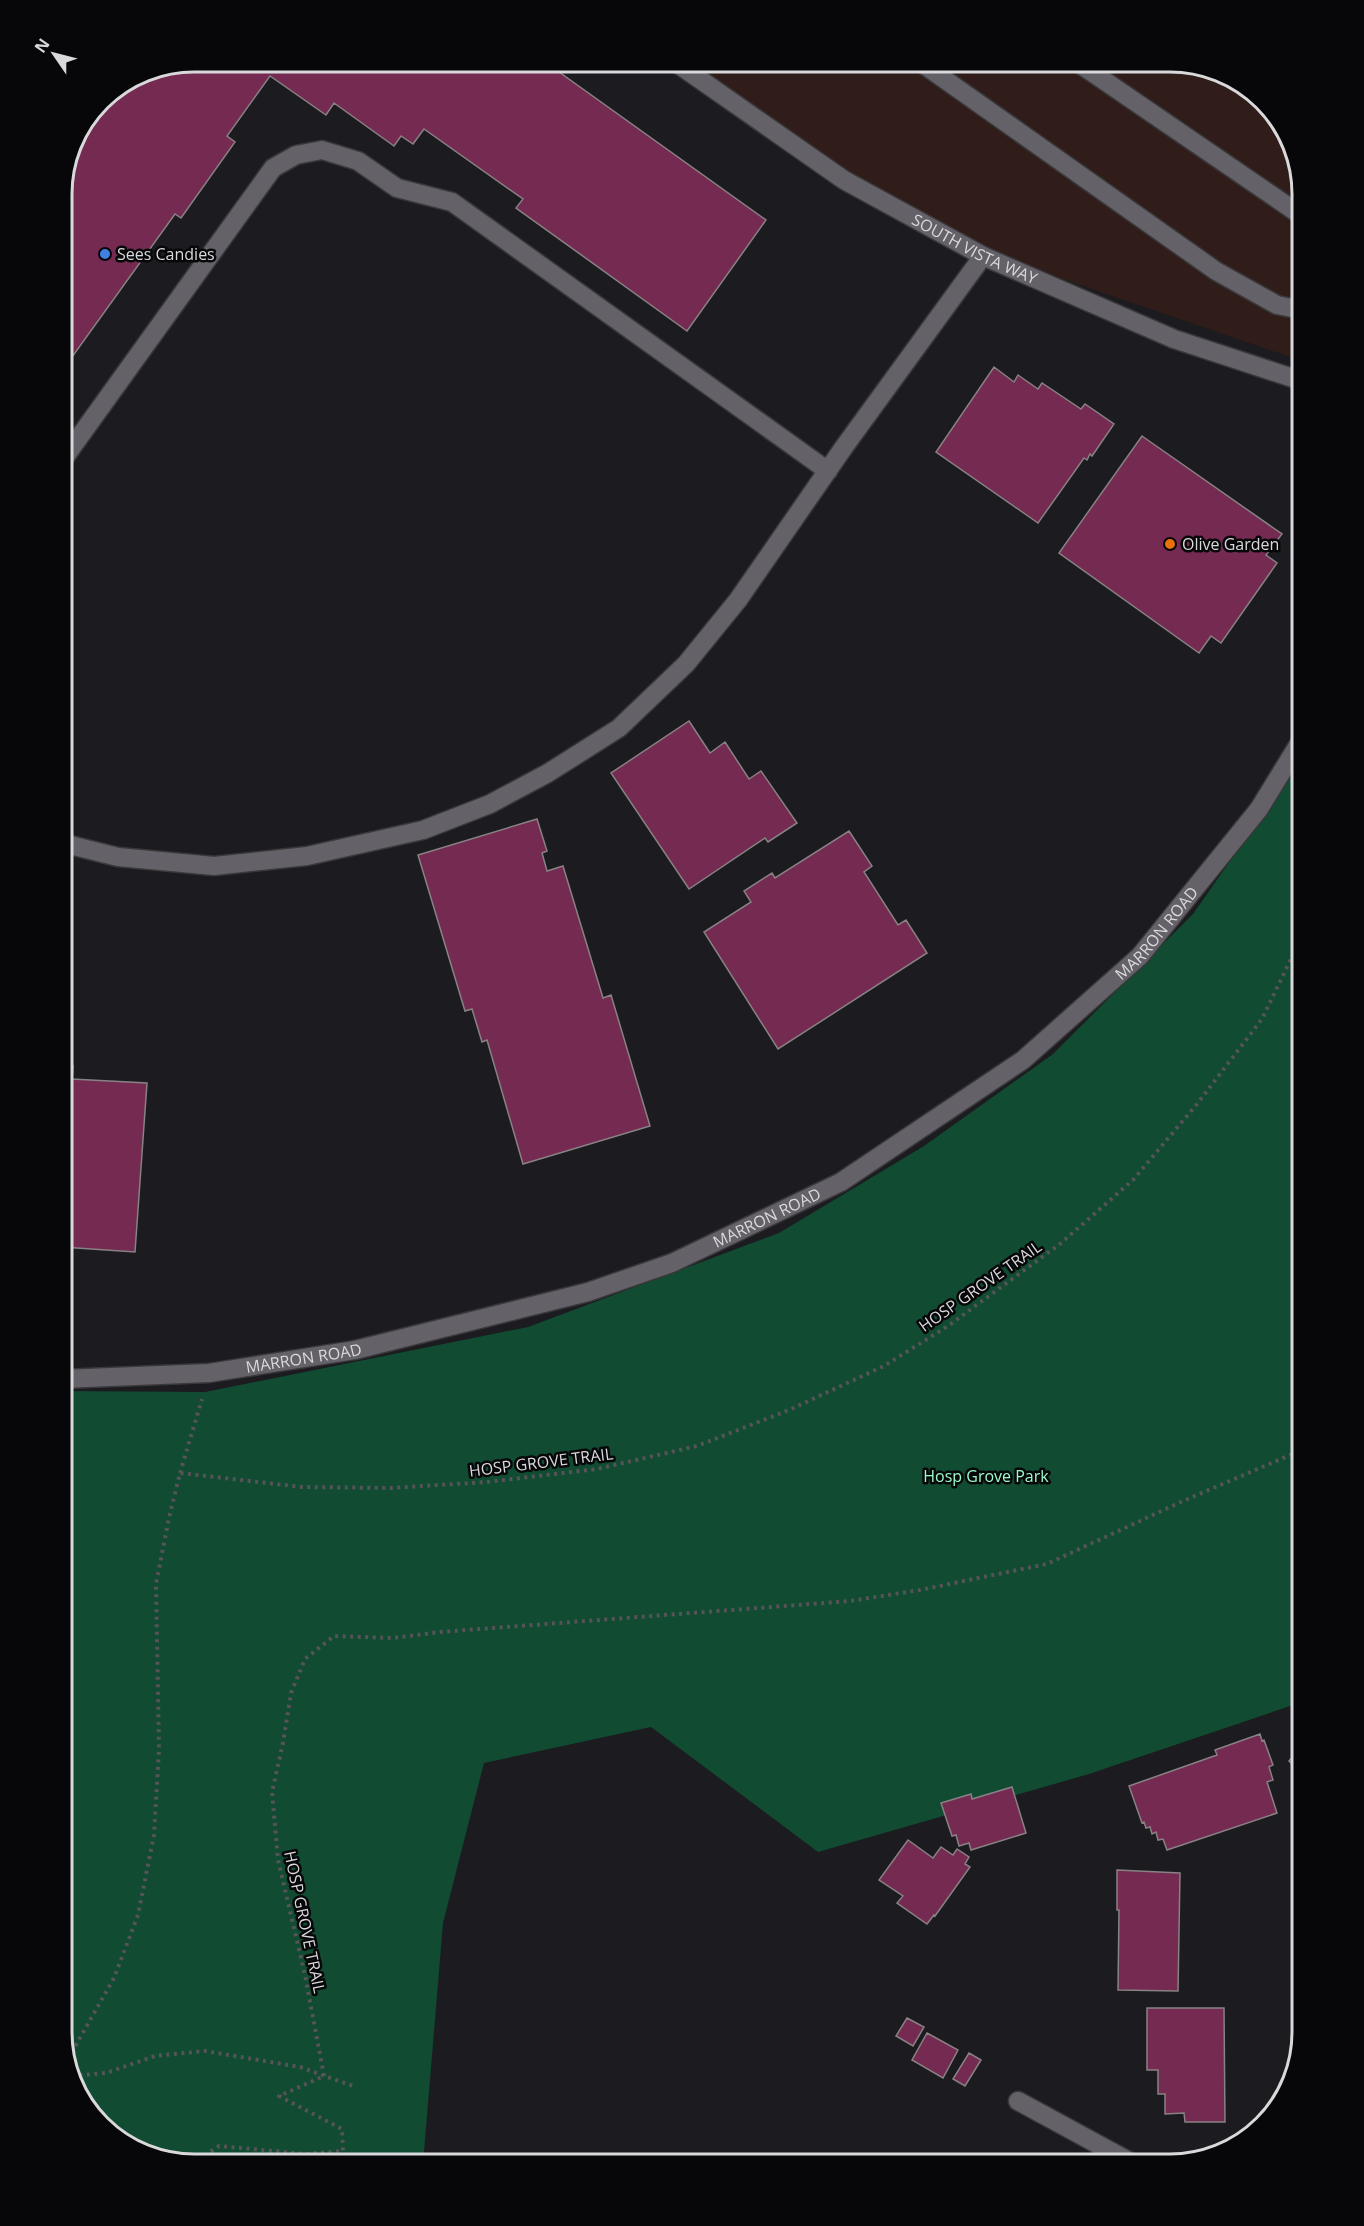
<svg xmlns="http://www.w3.org/2000/svg" width="1364" height="2226" viewBox="0 0 1364 2226" font-family="'Open Sans',sans-serif">
  <style>
    .commercial { fill: #301d1a }
    .green { fill: #104b32 }
    .building { fill: #742a51; stroke: #888284; stroke-width: 1.5 }
    .lines { fill: none; stroke-linecap: round; stroke-linejoin: round }
    .service-casing { stroke: #39383b; stroke-width: 21 }
    .minor-casing { stroke: #39383b; stroke-width: 21 }
    .tertiary-casing { stroke: #39383b; stroke-width: 21 }
    .secondary-casing { stroke: #39383b; stroke-width: 21 }
    .path { stroke: #555458; stroke-width: 4; stroke-dasharray: 3 4.5; stroke-linecap: butt }
    .service { stroke: #646268; stroke-width: 18 }
    .minor { stroke: #646268; stroke-width: 18 }
    .tertiary { stroke: #646268; stroke-width: 18 }
    .secondary { stroke: #646268; stroke-width: 18 }
    .shop-dot { fill: #3f7fe0; stroke: #070608; stroke-width: 2 }
    .food-dot { fill: #e8710a; stroke: #070608; stroke-width: 2 }
    .labels { text-anchor: middle; dominant-baseline: central; stroke-width: 5; stroke-linejoin: round; paint-order: stroke }
    .street-label { font-size: 16px; fill: #d9d8db; stroke: #070608 }
    .poi-label { font-size: 16px; fill: #d9d8db; stroke: #070608; text-anchor: start }
    .park-label { font-size: 16px; fill: #9afac9; stroke: #070608 }
    .rim { fill: none; stroke: #d9d8db; stroke-width: 3 }
  </style>
  <rect width="100%" height="100%" fill="#1c1b1f"/>
  <path class="commercial" d="M674 62H1179L1243 84 1289 135 1302 194V361L1010 261 843 180Z"/>
  <path class="green" d="M1302 758V1702L1089 1774 818 1852 651 1727 484 1763 443 1923 423 2164H186L121 2142 75 2091 62 2032V1391L205 1392 528 1327 779 1233 924 1146 1053 1054 1193 914Z"/>
  <path class="building" d="M194 62H545L766 220 687 331 516 208 523 199 424 129 413 144 401 136 394 146 334 103 326 115 270 76 227 136 235 142 181 218 175 214 62 371V186L72 143 101 100 144 71Z
    M994 367 1014 382 1018 375 1038 389 1042 383 1081 409 1085 404 1114 424 1092 456 1090 454 1087 460 1084 458 1038 523 936 452Z
    M1142 436 1282 534 1266 555 1277 563 1221 643 1211 636 1199 653 1059 553Z
    M689 721 710 753 725 742 749 779 761 771 797 823 768 842 765 838 689 889 611 773Z
    M537 819 547 851 542 853 547 871 563 866 603 998 611 995 650 1126 523 1164 487 1040 482 1042 472 1009 465 1011 418 855Z
    M849 831 872 866 864 872 898 925 906 920 927 953 778 1049 704 932 751 902 744 891 772 873 775 878Z
    M62 1065 73 1066 72 1079 147 1083 135 1252 62 1247Z
    M1302 1715V1774L1289 1761 1294 1755 1292 1753V1726Z
    M1260 1734 1262 1741 1264 1740 1273 1765 1269 1767 1273 1780 1267 1782 1277 1813 1167 1850 1163 1839 1158 1840 1156 1832 1152 1834 1150 1827 1146 1828 1144 1822 1142 1823 1129 1786 1217 1755 1215 1750Z
    M1012 1787 1026 1833 971 1850 969 1843 959 1846 956 1835 952 1836 941 1803 971 1794 972 1799Z
    M908 1840 933 1858 941 1847 953 1855 957 1849 969 1857 965 1864 970 1867 935 1916 934 1915 927 1924 897 1903 903 1896 879 1880Z
    M1117 1870 1180 1873 1178 1991 1118 1990 1119 1910H1117Z
    M1147 2008H1224L1225 2122H1185L1184 2113 1165 2114V2094H1158V2070H1147Z
    M907 2018 924 2027 913 2046 896 2036Z
    M927 2033 958 2050 943 2078 912 2060Z
    M969 2053 981 2060 965 2086 953 2079Z"/>
  <g class="lines">
    <defs>
      <path id="service" d="M920 62 1216 271 1277 305 1302 310
        M1077 62 1302 216
        M62 461 273 168 296 155 322 150 358 161 397 188 452 202 828 471
        M62 843 118 857 214 866 307 856 423 830 490 804 548 773 619 728 686 664 738 600 844 447 983 256"/>
      <path id="minor" d="M1018 2101 1134 2164"/>
      <g id="tertiary">
        <path id="s1" d="M675 62 844 180 983 256 1174 339 1302 381"/>
      </g>
      <g id="secondary">
        <path id="s2" d="M62 1379 209 1373 355 1350 588 1292 672 1263 841 1182 1023 1060 1140 956 1259 809 1302 739"/>
      </g>
    </defs>
    <use href="#service" class="service-casing"/>
    <use href="#minor" class="minor-casing"/>
    <use href="#tertiary" class="tertiary-casing"/>
    <use href="#secondary" class="secondary-casing"/>
    <path class="path" d="M180 1473 202 1399
      M68 2059 114 1978 138 1915 154 1835 159 1749 156 1584 169 1518 180 1473 302 1487 391 1488 487 1482 597 1469 697 1446 789 1410 884 1366 948 1326 1060 1244 1133 1180 1197 1104 1262 1019 1302 936
      M72 2076 106 2073 155 2056 205 2051 300 2067 356 2087
      M324 2076 305 1975 278 1860 272 1792 283 1743 291 1693 305 1659 334 1636 393 1638 440 1632 850 1601 920 1590 1047 1564 1183 1501 1302 1450
      M192 2164 219 2146 305 2154 343 2151 342 2129 279 2096 324 2076"/>
    <use href="#service" class="service"/>
    <use href="#minor" class="minor"/>
    <use href="#tertiary" class="tertiary"/>
    <use href="#secondary" class="secondary"/>
  </g>
  <circle class="shop-dot" cx="105" cy="254" r="6"/>
  <circle class="food-dot" cx="1170" cy="544" r="6"/>
  <g class="labels">
    <g class="street-label">
      <text stroke="none"><textPath href="#s1" startOffset="354">SOUTH VISTA WAY</textPath></text>
      <text stroke="none"><textPath href="#s2" startOffset="1215">MARRON ROAD</textPath></text>
      <text stroke="none"><textPath href="#s2" startOffset="729">MARRON ROAD</textPath></text>
      <text transform="translate(980 1286) rotate(-35)">HOSP GROVE TRAIL</text>
      <text stroke="none"><textPath href="#s2" startOffset="243">MARRON ROAD</textPath></text>
      <text transform="translate(541 1462) rotate(-7)">HOSP GROVE TRAIL</text>
      <text transform="translate(305 1922) rotate(78)">HOSP GROVE TRAIL</text>
    </g>
    <g class="poi-label">
      <text x="117" y="254">Sees Candies</text>
      <text x="1182" y="544">Olive Garden</text>
    </g>
    <g class="park-label">
      <text x="986" y="1476">Hosp Grove Park</text>
    </g>
  </g>
  <path d="M0 0H1364V2226H0ZM194 72H1170A122 122 0 0 1 1292 194V2032A122 122 0 0 1 1170 2154H194A122 122 0 0 1 72 2032V194A122 122 0 0 1 194 72Z" fill="#070608" fill-rule="evenodd"/>
  <path class="rim" d="M194 72H1170A122 122 0 0 1 1292 194V2032A122 122 0 0 1 1170 2154H194A122 122 0 0 1 72 2032V194A122 122 0 0 1 194 72Z"/>
  <g transform="translate(54 54) rotate(305)" stroke="#070608" stroke-width="4.5" paint-order="stroke">
  <path d="M0-4.5L10 22L0 15L-10 22Z" fill="#d9d8db"/>
  <text y="-9" font-size="16" font-weight="bold" text-anchor="middle" fill="#d9d8db">N</text>
  </g>
</svg>
